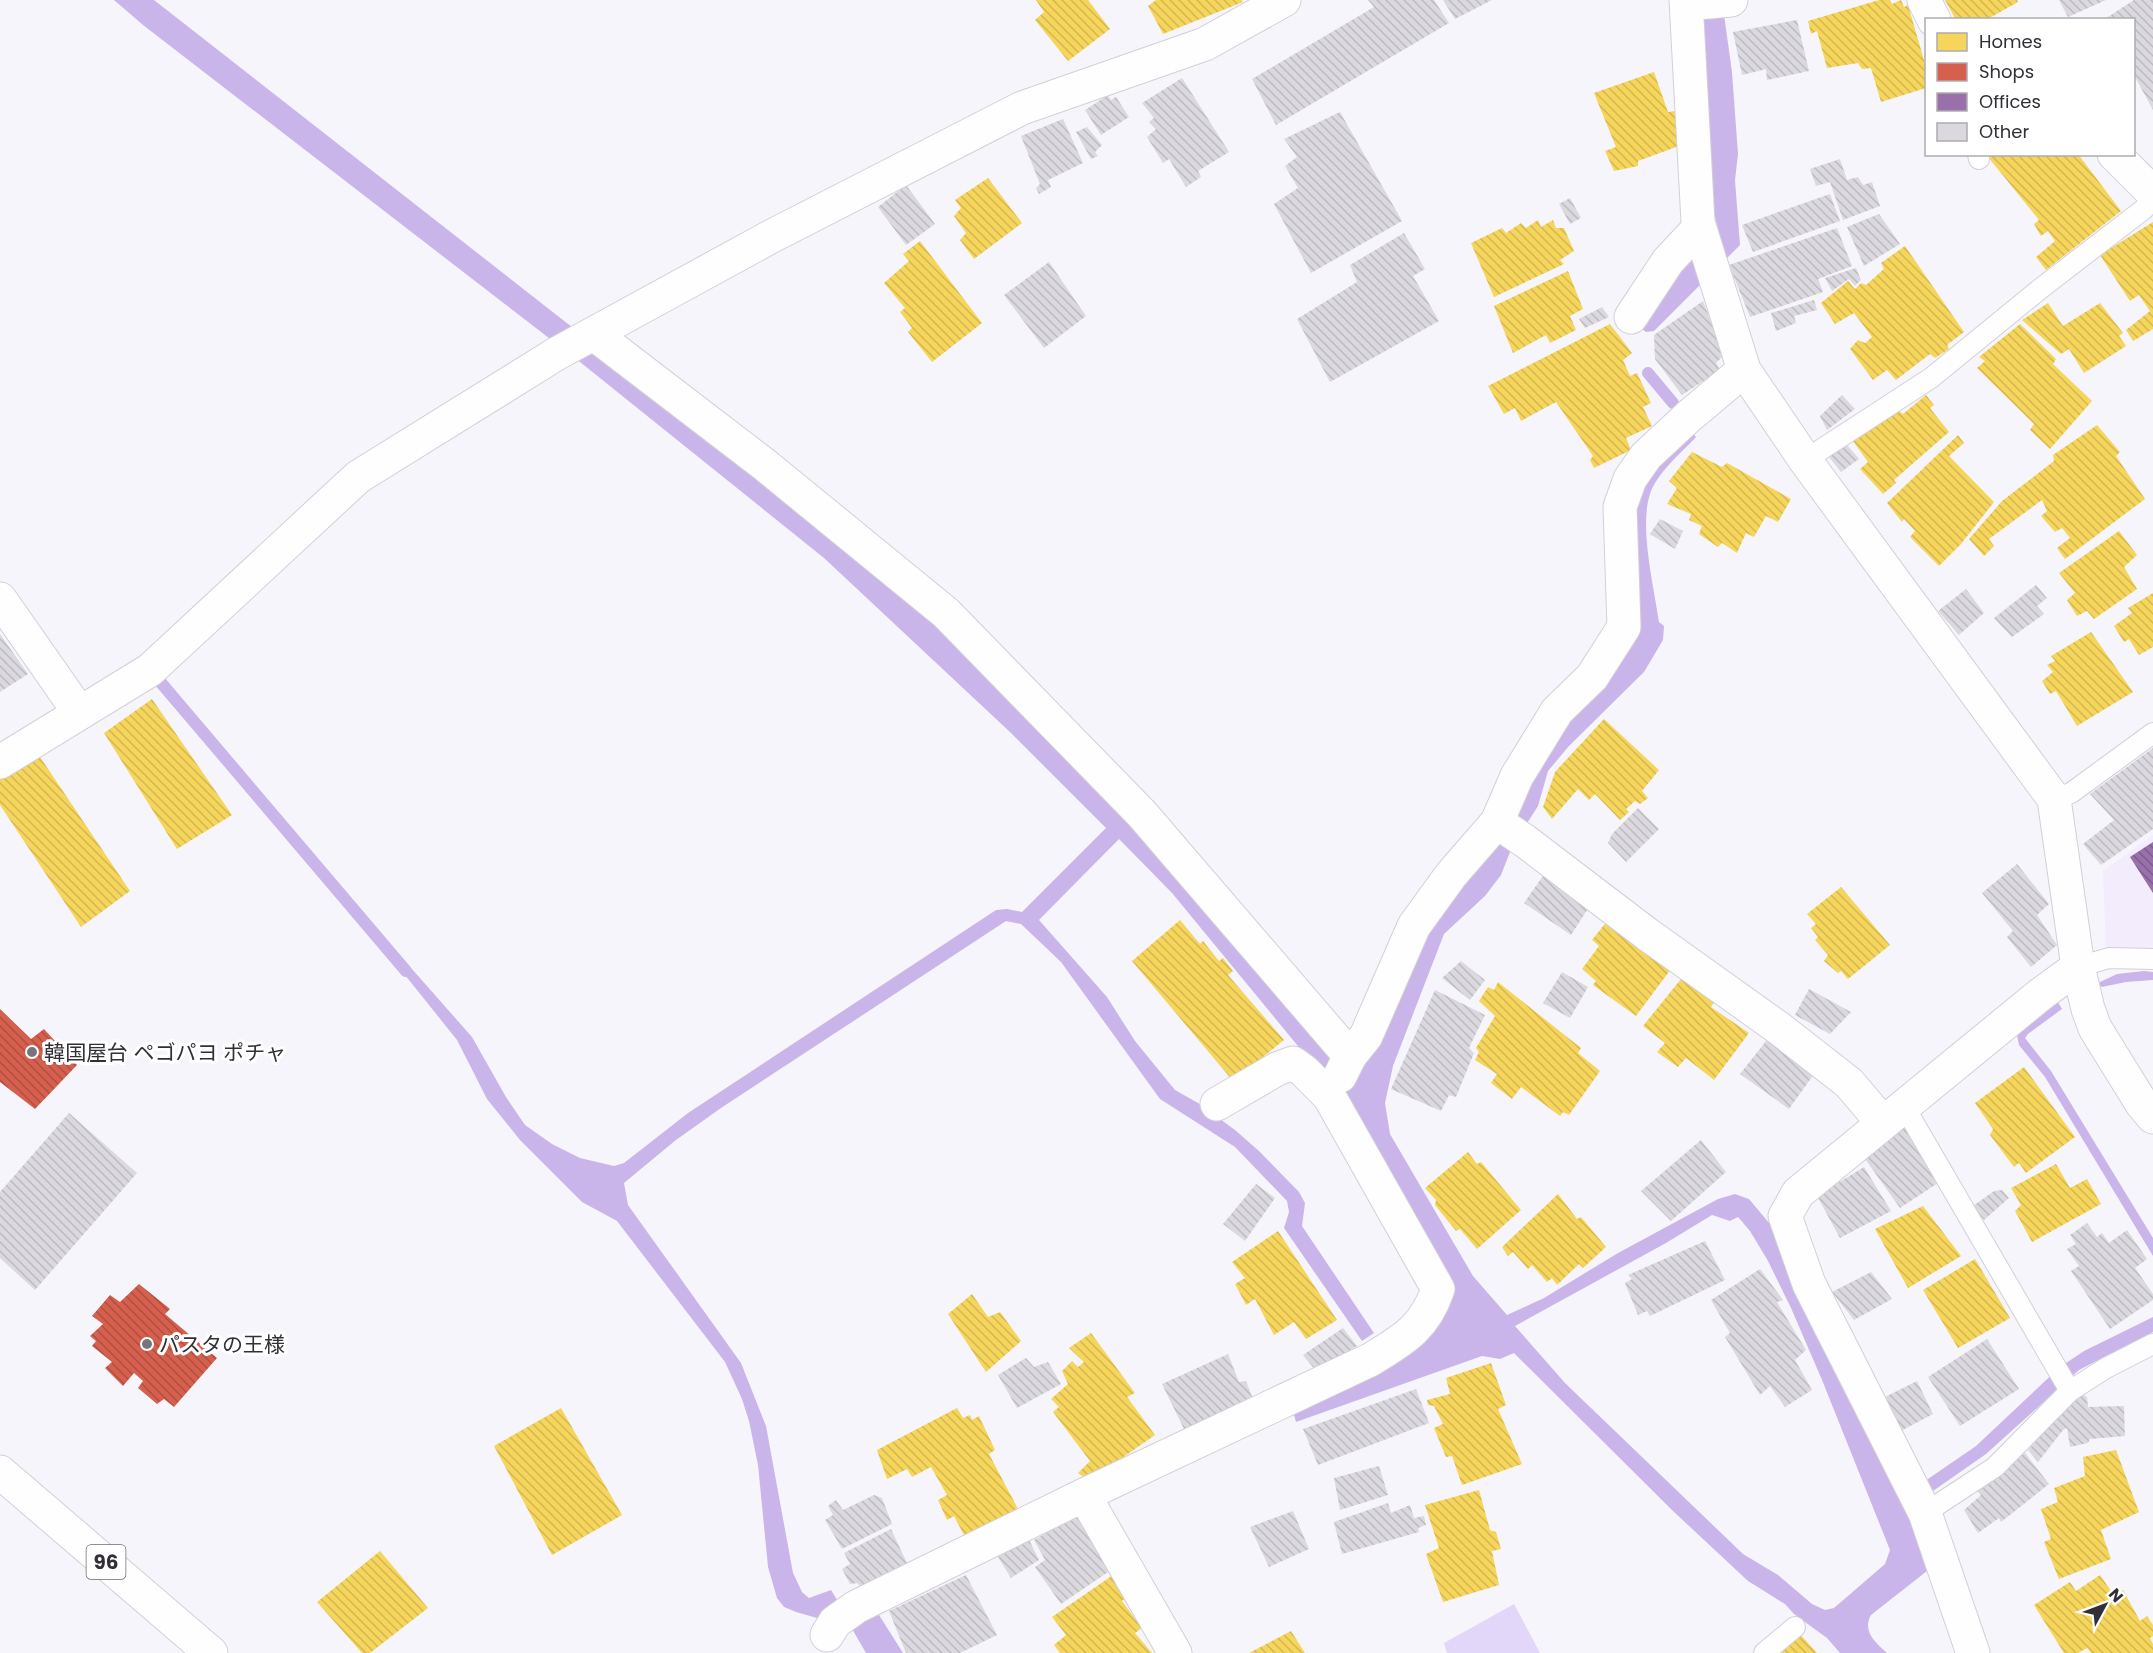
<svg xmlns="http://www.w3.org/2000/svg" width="2153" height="1653" viewBox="0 0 2153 1653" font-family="Poppins,'Noto Sans JP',sans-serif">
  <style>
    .built { fill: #f2ecfc }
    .pitch { fill: #e3d7f9 }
    .water { fill: #cab5eb; fill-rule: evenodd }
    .homes { fill: url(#homes-back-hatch) }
    .shops { fill: url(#shops-back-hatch) }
    .offices { fill: url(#offices-back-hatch) }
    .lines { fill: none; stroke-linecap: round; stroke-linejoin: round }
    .stream { stroke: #cab5eb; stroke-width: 12 }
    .building { fill: url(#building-back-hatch) }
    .service-casing { stroke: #d2d0d6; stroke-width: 22 }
    .minor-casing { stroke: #d2d0d6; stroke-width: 35 }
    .primary-casing { stroke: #d2d0d6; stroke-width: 35 }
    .service { stroke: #fefeff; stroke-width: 20 }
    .minor { stroke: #fefeff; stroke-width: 33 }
    .primary { stroke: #fefeff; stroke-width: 33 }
    .poi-dot { fill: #77757b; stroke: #fff; stroke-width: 2 }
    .labels { text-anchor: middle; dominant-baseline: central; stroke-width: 6; stroke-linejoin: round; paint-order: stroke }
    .shield { fill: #fff; stroke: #706e72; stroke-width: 1.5 }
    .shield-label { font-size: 20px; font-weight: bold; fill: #323036 }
    .poi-label { font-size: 21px; fill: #323036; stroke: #fff; text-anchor: start }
  </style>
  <defs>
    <pattern id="homes-back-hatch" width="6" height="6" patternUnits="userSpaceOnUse" patternTransform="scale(1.5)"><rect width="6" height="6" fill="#f6d55c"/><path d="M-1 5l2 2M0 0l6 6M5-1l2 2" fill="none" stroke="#d3b751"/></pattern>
    <pattern id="shops-back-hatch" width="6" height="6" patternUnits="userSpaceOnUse" patternTransform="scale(1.5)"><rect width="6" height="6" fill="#d6604d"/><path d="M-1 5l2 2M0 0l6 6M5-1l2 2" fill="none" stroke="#ae5041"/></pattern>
    <pattern id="offices-back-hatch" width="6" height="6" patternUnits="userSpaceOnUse" patternTransform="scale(1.5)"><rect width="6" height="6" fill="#9970ab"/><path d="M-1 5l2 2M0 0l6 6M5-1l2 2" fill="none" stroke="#7d5c8c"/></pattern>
    <pattern id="building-back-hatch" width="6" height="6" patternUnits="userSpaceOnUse" patternTransform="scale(1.5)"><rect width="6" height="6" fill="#dbd9df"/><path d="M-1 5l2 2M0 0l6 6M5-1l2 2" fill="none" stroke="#bcbbc0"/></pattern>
  </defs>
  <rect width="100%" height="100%" fill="#f7f5fc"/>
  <path class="built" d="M2153 835V952L2106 951 2103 871Z"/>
  <path class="pitch" d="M1514 1604 1540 1653H1447L1444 1643Z"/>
  <path class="water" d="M114 0H154L765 478 927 613 1120 805 1342 1056 1533 760 1610 678 1622 661 1633 629 1630 537 1640 478 1689 429 1696 437C1681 453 1657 473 1650 494 1639 527 1654 587 1659 622L1664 626 1663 640 1644 672 1569 746 1548 771 1538 806 1512 847 1501 875 1485 896 1444 934 1393 1066 1385 1103 1390 1134 1473 1276 1507 1315 1544 1298 1618 1253 1718 1199 1735 1194 1749 1199 1775 1230 1931 1562 1927 1571 1871 1615C1862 1631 1875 1642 1887 1653H1840L1827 1638 1794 1614 1785 1604 1748 1581 1673 1511 1514 1353 1500 1359 1482 1356 1296 1422 1292 1407 1453 1292 1326 1069 1302 1051 1172 893 1119 839 1039 920 1107 997 1135 1041 1175 1090 1198 1103 1235 1130 1259 1151 1299 1192 1305 1203 1302 1226 1374 1333 1362 1341 1284 1228 1289 1212 1287 1201 1235 1147 1160 1099 1061 962 1021 924 1006 921 721 1108 676 1140 624 1183 628 1205 741 1363 766 1426 793 1573 802 1592 809 1598 831 1590 839 1603 817 1618 796 1612 784 1607 777 1598 768 1567 758 1465 749 1421 742 1399 725 1362 617 1221 582 1202 520 1140 487 1099 457 1040 397 965V959L404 960 472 1037 506 1097 525 1125 552 1144 580 1158 614 1166 624 1163 688 1113 996 910 1007 909 1022 912 1106 828 1011 733 824 558 580 362 143 25ZM1712 1215 1730 1221 1738 1217 1750 1231 1768 1261 1791 1308 1822 1380 1890 1550 1885 1564 1834 1608 1825 1610 1812 1604 1778 1575 1743 1554 1565 1383 1515 1326 1666 1243Z
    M1722 0 1732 72 1738 154 1735 180 1740 245 1654 331 1646 332 1641 328 1673 276 1719 240 1710 186 1702 21 1708 12Z
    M2144 971 2153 972V980L2126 982 2102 987 2099 985 2100 982 2117 974Z
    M2058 1002 2062 1009 2028 1034 2025 1038 2051 1071 2153 1238V1256L2045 1077 2019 1045 2017 1035 2019 1030Z
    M2153 1317V1332L2079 1370 1986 1454 1933 1491 1925 1481 1976 1446 2060 1367 2084 1351Z
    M874 1607 903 1653H866L848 1622Z"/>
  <path class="homes" d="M1036 0H1088L1110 29 1068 61 1035 20 1044 12Z
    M1156 0H1241L1243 2 1163 34 1148 6Z
    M1879 0H1890L1892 4 1901 0 1904 7 1908 5 1926 67V88L1881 102 1871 68 1862 69 1858 63 1827 68 1817 31 1811 34 1808 21Z
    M1945 0H2017L2018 2 1986 20H1956Z
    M1654 72 1668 112 1675 111 1679 146 1638 161V166L1614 171 1605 151 1616 147 1594 93Z
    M1990 154H2078L2121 211 2046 270 2036 257 2055 241 2048 231 2041 236 2034 224 2039 220 1988 157Z
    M988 178 1022 223 974 259 960 240 966 233 954 216 961 208 955 200Z
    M1538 220 1541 227 1553 220 1556 228H1564L1574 251 1560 260 1564 264 1494 297 1471 243 1502 228 1506 233 1521 223 1526 228Z
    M2153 222V329L2133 341 2126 330 2150 311 2139 295 2130 301 2100 255Z
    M920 241 982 323 932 362 908 332 912 328 900 312 905 308 884 283 909 261 903 254Z
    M1905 246 1964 332 1947 345 1949 349 1935 358 1930 354 1896 380 1887 370 1873 380 1850 349 1858 340 1865 343 1872 337 1854 313 1835 324 1821 303 1848 281 1855 289 1861 283 1866 285 1884 269 1881 263Z
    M1568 271 1583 309 1570 316 1576 330 1550 343 1546 335 1513 353 1494 306Z
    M2048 303 2063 326 2100 303 2123 333 2119 336 2126 346 2084 373 2069 349 2061 354 2022 320Z
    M1610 324 1632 353 1623 360 1630 376 1637 373 1651 403 1643 407 1652 426 1626 438 1631 450 1594 468 1590 460 1593 456 1556 402 1521 421 1515 408 1504 414 1488 386Z
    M2020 324 2056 359 2053 364 2092 401 2050 449 2030 430 2034 424 1977 368 1985 361 1979 357Z
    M1926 395 1934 405 1930 408 1949 432 1894 480 1896 483 1883 494 1860 469 1868 462 1853 441 1899 411 1903 414Z
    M2097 425 2120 452 2116 456 2145 499 2065 559 2057 548 2070 538 2062 528 2055 532 2041 516 2047 511 2042 500 1989 539 1994 546 1984 556 1969 539 2002 501 2054 461 2053 455Z
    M1958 435 1964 443 1949 456 1994 502 1961 544 1939 566 1910 537 1915 531 1904 519 1902 522 1887 503Z
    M1692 452 1722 467 1727 463 1791 499 1778 522 1766 516 1754 537 1746 533 1737 553 1722 543 1718 547 1699 534 1702 526 1689 520 1691 514 1667 504 1677 488 1669 481Z
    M2119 531 2137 555 2124 567 2137 589 2094 619 2087 611 2077 616 2067 600 2075 593 2059 573Z
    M2153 593V647L2139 655 2129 639 2124 642 2114 626 2132 613 2128 608Z
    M2091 632 2133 692 2077 726 2056 691 2050 694 2042 681 2053 672 2047 665 2055 661 2051 656Z
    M152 699 232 815 177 849 104 733Z
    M1604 719 1659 770 1642 791 1648 798 1640 804 1635 801 1626 809 1629 812 1620 820 1595 794 1589 800 1578 789 1552 819 1543 807 1555 772Z
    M38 754 130 891 81 927 0 805V776Z
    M1841 887 1890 945 1848 979 1841 971 1838 973 1824 961 1828 955 1815 940 1818 937 1811 928 1816 924 1807 914Z
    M1180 920 1200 944 1203 941 1219 961 1223 958 1233 971 1228 975 1284 1040 1233 1081 1132 961Z
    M1608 920 1674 965 1636 1016 1593 985 1596 981 1582 969 1599 946 1592 940Z
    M1685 974 1717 998 1711 1007 1749 1033 1714 1080 1686 1058 1678 1067 1657 1052 1665 1043 1643 1026Z
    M1498 982 1581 1048 1578 1053 1600 1071 1569 1115 1563 1112 1560 1116 1521 1087 1512 1099 1491 1083 1497 1074 1475 1060 1479 1052 1476 1048 1495 1016 1479 1001 1488 987 1494 990Z
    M2024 1067 2075 1137 2026 1173 2019 1163 2014 1167 1990 1135 1993 1129 1975 1103Z
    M1468 1152 1477 1164 1481 1162 1521 1210 1477 1249 1460 1229 1456 1231 1435 1205 1436 1200 1425 1188Z
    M2056 1164 2070 1188 2087 1179 2101 1204 2032 1242 2015 1211 2021 1205 2011 1188Z
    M1558 1194 1577 1219 1581 1217 1606 1247 1583 1268 1579 1264 1557 1285 1552 1278 1547 1282 1532 1265 1528 1269 1513 1252 1508 1256 1502 1247Z
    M1923 1206 1961 1256 1908 1288 1875 1229Z
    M1278 1231 1337 1320 1306 1339 1294 1322 1274 1335 1255 1299 1246 1305 1235 1284 1245 1278 1232 1262Z
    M1975 1259 2010 1318 1958 1348 1923 1290Z
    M972 1294 988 1317 1000 1312 1021 1341 986 1372 948 1314Z
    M1091 1333 1135 1393 1127 1397 1155 1435 1089 1481 1078 1473 1090 1461 1053 1412 1059 1407 1051 1399 1068 1384 1062 1371 1072 1361 1078 1367 1084 1362 1069 1348Z
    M1491 1363 1506 1405 1498 1409 1522 1464 1462 1485 1452 1456 1446 1457 1434 1428 1443 1424 1434 1406 1428 1405 1427 1400 1450 1394 1446 1378Z
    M561 1408 622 1515 552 1555 494 1446Z
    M957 1408 963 1418 970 1415 972 1420 979 1416 995 1450 989 1454 1019 1511 965 1537 954 1516 947 1520 938 1500 947 1495 931 1467 912 1477 907 1469 887 1479 877 1450Z
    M2116 1450 2139 1512 2101 1530 2111 1559 2059 1579 2044 1542 2051 1539 2041 1509 2058 1502 2054 1488 2085 1476 2083 1457Z
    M1479 1490 1490 1530 1496 1532 1501 1549 1492 1551 1499 1585 1443 1602 1426 1554 1439 1548 1425 1505Z
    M380 1551 428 1608 370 1653H362L317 1602Z
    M1113 1575 1129 1595 1122 1601 1142 1628 1135 1633 1152 1653H1060L1054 1645 1066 1635 1052 1617Z
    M2100 1575 2113 1594 2123 1590 2140 1621 2147 1616 2153 1625V1636L2150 1638 2153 1644V1653H2091L2087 1648 2078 1653H2064L2034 1605 2070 1582 2076 1591Z
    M1291 1631 1305 1653H1249Z
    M1800 1634 1817 1653H1777Z"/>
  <path class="shops" d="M0 1009 31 1039 44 1029 77 1065 35 1109 0 1082Z
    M139 1284 170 1309 165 1314 217 1358 174 1407 164 1399 157 1404 138 1388 143 1381 134 1373 123 1386 105 1368 112 1362 92 1346 96 1341 90 1336 103 1324 92 1316 110 1295 120 1302Z"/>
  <path class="offices" d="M2153 842V893L2130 857Z"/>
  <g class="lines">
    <path class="stream" d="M1648 373 1673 403
      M151 671 406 971"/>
  </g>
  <path class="building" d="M1368 0H1434L1449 23 1276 125 1252 79 1374 7Z
    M1443 0H1492L1455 19Z
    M2059 0H2106L2068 17Z
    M2134 0H2153V110L2134 75V20H2103Z
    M1797 20 1809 71 1767 80 1766 69 1742 75 1733 32Z
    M1182 78 1229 152 1198 171 1201 177 1186 187 1169 159 1163 163 1147 137 1156 129 1149 122 1154 118 1142 103Z
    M1108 95 1111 100 1116 97 1129 117 1101 135 1085 110Z
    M1340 112 1402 221 1311 273 1274 204 1298 188 1285 166 1297 157 1284 139Z
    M1063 119 1083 163 1048 180 1051 187 1039 194 1036 188 1040 184 1021 136Z
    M1087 127 1102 145 1095 152 1098 156 1091 159 1076 132Z
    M1840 159 1847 180 1858 177 1863 185 1872 182 1880 206 1843 220 1830 182 1816 186 1810 169Z
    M906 185 935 224 906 245 878 207Z
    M1830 194 1840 221 1753 252 1742 225Z
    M1570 198 1581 218 1570 224 1559 204Z
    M1879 214 1900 244 1864 266 1847 227Z
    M1837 228 1852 266 1818 279 1823 292 1750 317 1729 265Z
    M1404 233 1425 269 1413 276 1439 321 1330 382 1297 319 1357 282 1350 265Z
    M1049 262 1086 316 1044 348 1004 295Z
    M1856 268 1861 280 1855 286 1849 279 1832 291 1825 278Z
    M1814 300 1817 310 1794 316 1796 323 1776 331 1771 313Z
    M1703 301 1724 355 1716 363 1720 370 1682 395 1655 359 1654 335Z
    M1602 307 1609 317 1585 328 1579 319Z
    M1842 395 1855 409 1827 430 1820 416Z
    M1847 445 1859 459 1841 472 1829 457Z
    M1660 519 1683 531 1675 549 1650 534Z
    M2036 585 2047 598 2037 606 2044 614 2012 637 1994 618Z
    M1966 589 1984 613 1959 635 1938 611Z
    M0 634 28 674 0 692Z
    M2153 748V829L2101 865 2083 844 2114 820 2090 794Z
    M1638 808 1659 829 1626 862 1608 843 1612 834Z
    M2017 864 2049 904 2037 915 2057 945 2031 967 2007 937 2013 931 1982 893Z
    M1545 873 1591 904 1571 935 1524 903Z
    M1461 961 1485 980 1470 1000 1442 978Z
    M1562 972 1588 987 1570 1018 1543 1003Z
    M1809 989 1851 1012 1830 1034 1795 1015Z
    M1435 990 1485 1015 1469 1048 1474 1053 1456 1097 1449 1095 1441 1111 1391 1089Z
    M1770 1036 1817 1070 1789 1109 1740 1074Z
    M69 1113 137 1173 35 1290 0 1258V1192Z
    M1907 1125 1941 1181 1900 1208 1863 1156Z
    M1701 1140 1726 1172 1671 1221 1641 1191Z
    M1864 1167 1891 1211 1840 1238 1817 1196Z
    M1256 1184 1275 1198 1245 1241 1223 1224Z
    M2002 1190 2009 1198 1984 1220 1973 1206 1994 1191Z
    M2087 1223 2097 1237 2102 1233 2109 1243 2127 1230 2147 1259 2135 1268 2153 1294V1300L2110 1329 2071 1271 2079 1266 2067 1249 2076 1244 2070 1235Z
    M1705 1241 1725 1280 1650 1316 1647 1311 1638 1315 1625 1283 1632 1279 1628 1275Z
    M1760 1269 1783 1300 1777 1302 1806 1350 1795 1360 1812 1390 1785 1407 1770 1386 1760 1395 1725 1337 1730 1333 1711 1300Z
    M1871 1272 1892 1299 1854 1320 1832 1292Z
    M1343 1328 1357 1346 1316 1371 1303 1355Z
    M1987 1339 2019 1389 1960 1426 1928 1377Z
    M1228 1354 1239 1382 1246 1381 1253 1399 1184 1429 1162 1384Z
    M1026 1358 1034 1367 1048 1362 1061 1384 1017 1408 998 1375Z
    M1917 1381 1933 1414 1897 1433 1881 1399Z
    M1416 1389 1429 1423 1318 1465 1303 1429Z
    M2082 1394 2087 1397 2088 1407 2124 1406 2125 1436 2090 1439 2088 1443 2070 1447 2067 1428 2063 1430 2038 1462 2028 1450 2063 1410Z
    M2025 1453 2049 1484 2001 1522 1999 1518 1978 1533 1964 1510 1981 1495 1976 1489Z
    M1379 1466 1388 1495 1340 1510 1334 1478Z
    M874 1495 882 1498 892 1524 842 1549 825 1520 833 1515 828 1506 836 1500 843 1510Z
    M1388 1503 1391 1513 1410 1505 1414 1518 1424 1516 1426 1525 1418 1528 1419 1532 1342 1554 1334 1522Z
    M1293 1511 1309 1549 1269 1567 1250 1527Z
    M1077 1516 1111 1570 1061 1604 1035 1567 1045 1560 1034 1540Z
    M891 1529 907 1563 860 1586 857 1583 850 1584 842 1569 850 1564 844 1553Z
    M1029 1540 1039 1560 1011 1578 998 1557Z
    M966 1575 997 1635 960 1653H906L889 1611Z"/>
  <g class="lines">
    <defs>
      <path id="service" d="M1978 154 1979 159
        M1805 460 1931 378 2040 289 2144 209 2153 197
        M2054 799 2071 793 2153 733
        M2078 967 2109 958 2153 959
        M1904 1106 2070 1391
        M1925 1513 1995 1467 2070 1391 2106 1368 2153 1344
        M1764 1653 1795 1627"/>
      <path id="minor" d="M1686 0 1698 222 1744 370 1805 460 2054 799 2078 967 2088 1009 2095 1028 2142 1104 2153 1117
        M1924 0 1934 20
        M1687 4 1731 0
        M2114 154 2153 193
        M1631 317 1668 261 1699 228
        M594 334 765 465 946 613 1142 814 1350 1056
        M0 599 79 712
        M0 762 150 670 358 477 556 354 772 236 1022 108 1205 44 1284 0
        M1497 822 1525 841 1647 934 1780 1029 1849 1083 1883 1123
        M1340 1076 1350 1056 1366 1036 1414 926 1451 875 1497 822 1517 776 1557 711 1592 677 1624 627 1620 507 1630 479 1646 456 1688 417 1744 370
        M1084 1495 1175 1653
        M827 1635 835 1622 856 1607 1084 1495 1370 1360C1403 1340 1425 1328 1438 1289L1329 1096 1304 1071 1293 1063 1277 1069 1217 1104
        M1973 1653 1925 1513 1809 1284 1785 1216 1798 1193 2041 994 2078 967"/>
      <path id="primary" d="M0 1472 211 1653"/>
    </defs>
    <use href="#service" class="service-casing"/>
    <use href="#minor" class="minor-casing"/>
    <use href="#primary" class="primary-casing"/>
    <use href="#service" class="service"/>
    <use href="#minor" class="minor"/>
    <use href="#primary" class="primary"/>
  </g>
  <g class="poi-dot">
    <circle cx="32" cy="1052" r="6"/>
    <circle cx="147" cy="1344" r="6"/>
  </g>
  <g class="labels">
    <rect class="shield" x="86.5" y="1545" width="39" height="34" rx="4.5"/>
    <g class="shield-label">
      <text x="106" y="1562">96</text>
    </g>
    <g class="poi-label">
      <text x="44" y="1052">韓国屋台 ペゴパヨ ポチャ</text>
      <text x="159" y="1344">パスタの王様</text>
    </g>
  </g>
  <rect x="1925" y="18" width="210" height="138" fill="#ffffff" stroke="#adacaf" stroke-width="1.5"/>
  <rect x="1937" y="33" width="30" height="18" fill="#f6d55c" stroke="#adacaf" stroke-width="1.5"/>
  <text x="1979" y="48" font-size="18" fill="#323036">Homes</text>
  <rect x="1937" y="63" width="30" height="18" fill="#d6604d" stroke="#adacaf" stroke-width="1.5"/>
  <text x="1979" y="78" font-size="18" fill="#323036">Shops</text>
  <rect x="1937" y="93" width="30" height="18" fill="#9970ab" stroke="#adacaf" stroke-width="1.5"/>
  <text x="1979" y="108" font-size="18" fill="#323036">Offices</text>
  <rect x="1937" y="123" width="30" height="18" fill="#dbd9df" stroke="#adacaf" stroke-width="1.5"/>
  <text x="1979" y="138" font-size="18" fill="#323036">Other</text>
  <g transform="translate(2105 1605) rotate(49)" stroke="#ffffff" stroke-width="4.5" paint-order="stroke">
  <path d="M0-4.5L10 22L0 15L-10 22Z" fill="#323036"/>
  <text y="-9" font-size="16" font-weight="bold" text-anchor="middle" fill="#323036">N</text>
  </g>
</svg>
